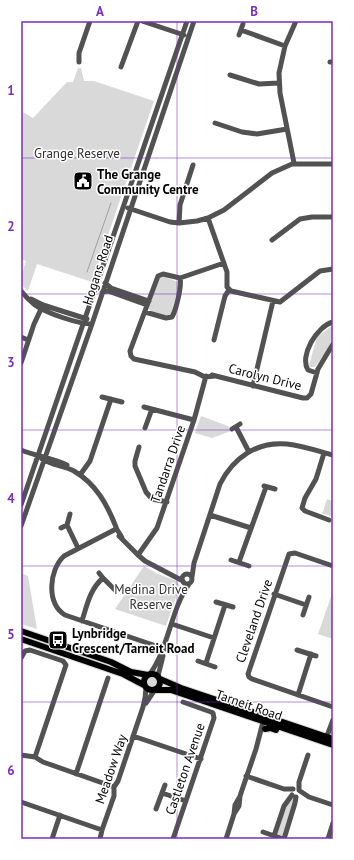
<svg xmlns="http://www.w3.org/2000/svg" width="354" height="860" viewBox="0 0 354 860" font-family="'PT Sans',sans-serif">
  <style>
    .green { fill: #d9d9d9 }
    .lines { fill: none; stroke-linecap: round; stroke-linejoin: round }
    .stream { stroke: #a0a0a0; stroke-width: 1 }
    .major-casing { stroke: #dbdbdb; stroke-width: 8 }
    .minor { stroke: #525252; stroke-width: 5 }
    .major { stroke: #000; stroke-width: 6 }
    .grid { fill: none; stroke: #7b2cbf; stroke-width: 1; stroke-opacity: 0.55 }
    .labels { text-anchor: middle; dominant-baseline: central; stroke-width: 3; stroke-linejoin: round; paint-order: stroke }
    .park-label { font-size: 13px; fill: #303030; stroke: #fff }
    .poi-label { font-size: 13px; font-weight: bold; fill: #000; stroke: #fff; text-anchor: start }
    .street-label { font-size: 13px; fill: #000; stroke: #fff }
    .neatline { fill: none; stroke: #7b2cbf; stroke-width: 1.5 }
    .grid-label { font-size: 13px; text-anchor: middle; font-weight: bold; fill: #7b2cbf }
  </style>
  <rect width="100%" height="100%" fill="#fff"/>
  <path class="green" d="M78 68H81L84 81H94L154 101 92 282 37 264 28 291 21 284V276L26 261 21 259V111L33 118 67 82H73Z
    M163 276 178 282 179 285 171 314C165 317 152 314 148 308L158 279Z
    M333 325C333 345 326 352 315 367H310L309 365 317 337Z
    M201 416 228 426 231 431 212 438 195 433Z
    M327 499 333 501V517L321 513 323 512Z
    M144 566 158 574 177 581 180 586 166 626 115 609Z
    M21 573 28 576 37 629 21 624Z
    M333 591V639L318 634Z
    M61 648C72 650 81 655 92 659 103 663 114 666 125 672L86 659Z
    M147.5 682a4.5 4.5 0 1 1 9 0a4.5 4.5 0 1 1-9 0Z
    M292 798H295L283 836 280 837 277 834 286 804Z"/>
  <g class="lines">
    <path class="stream" d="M87 272 111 203"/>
    <defs>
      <path id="major" d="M21 631 111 662 131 672 148 675
        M21 639 123 674 144 685
        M144 682a8 8 0 1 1 16 0a8 8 0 1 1-16 0Z
        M160 679 181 688 333 739
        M157 690H171L333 745
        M265 729 270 728 276 730"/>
    </defs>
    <use href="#major" class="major-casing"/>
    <path class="minor" d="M142 21 184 35
      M241 30 285 46
      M239 35 243 24
      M79 62V53L90 21
      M330 62H333
      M121 67 138 21
      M230 75 259 84 279 83
      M215 123 242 132 257 134 287 129
      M294 163 280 93 279 73 285 46 296 21
      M128 208 170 222 179 223 197 221 208 218 224 210 272 173 292 164H333
      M208 218 227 272V287L231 291 280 302 320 271 333 269
      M179 223 180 205 193 165
      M272 240 300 219 312 217H333
      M105 283 111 288 149 301
      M21 291C25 296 30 301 35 305 46 313 78 324 92 324
      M102 292 108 291 147 305
      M31 299 43 305 87 319
      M145 312 166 318 172 317C176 310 182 286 180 278
      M21 337 28 340
      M214 340 225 296 229 290
      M21 363 34 324 42 307
      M317 373 308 370C299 356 317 326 333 322
      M212 375 303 398H307L311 394 318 369 333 344
      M215 376 205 377 195 372 134 359 131 356 130 351 158 276 163 274 180 278 224 263
      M253 386 273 301
      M102 397 122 402
      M144 407 194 420
      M236 427 249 452
      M145 428 152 409
      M232 429 240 424
      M139 447 135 461V466L146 492 152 499 167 502
      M21 450C36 456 52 458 67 465
      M324 453 316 479 305 498 302 508 305 511 329 520
      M42 459C51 465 64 466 74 471 96 484 107 504 116 527 117 531 120 533 122 538
      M80 475 90 461 111 399
      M264 486 275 489
      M21 505 187 21
      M70 514 67 525 78 548
      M210 515 251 528
      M21 526 92 324 194 21
      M61 528 67 525
      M116 529 64 556C49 570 46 603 65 615L165 649
      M119 536 138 555 145 561 183 581
      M138 555 157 528 194 420 206 376
      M231 560 249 566
      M239 562 266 487
      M333 566 295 553 289 554 248 674 249 677 252 679 333 707
      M99 573 103 578 116 591
      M182 579a5 5 0 1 1 10 0a5 5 0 1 1-10 0Z
      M192 577 194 563 220 484C233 458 257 441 287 444 303 446 318 451 333 455
      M274 594 306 605
      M216 602 233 607
      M303 615 309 597
      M82 621C87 605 90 589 103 578
      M172 624 214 638
      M297 650 316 656
      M21 658 25 651 30 650 63 661 66 665 35 757
      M198 661 215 667
      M206 663 225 605
      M150 674C169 647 171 609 189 584
      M158 676 163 656
      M298 695 311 654
      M146 703 154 691
      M133 736 201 759
      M327 736 333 720
      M21 755 35 757 43 762 114 787
      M76 774 108 678
      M246 776 284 789H293
      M299 790V782L308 755
      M300 791 309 797 333 805
      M162 793 186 801
      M21 802 102 830
      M156 809 165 785
      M234 814 239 806 240 796 256 749 263 722
      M263 832 283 839
      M274 836 284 806 292 795
      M52 839 60 815
      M100 839 102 830 114 796V787L118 781 143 707 145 698 146 688
      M173 839 214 718 213 713 211 712 183 702
      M226 839 234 814 235 805 239 798
      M284 839 295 803 296 797
      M328 839 333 823"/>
    <use href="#major" class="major"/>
  </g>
  <path class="grid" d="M177 21V839M21 158H333M21 294H333M21 430H333M21 566H333M21 702H333"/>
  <defs>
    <symbol id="civic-square" viewBox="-11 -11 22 22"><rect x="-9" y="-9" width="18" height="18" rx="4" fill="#000" stroke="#fff"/><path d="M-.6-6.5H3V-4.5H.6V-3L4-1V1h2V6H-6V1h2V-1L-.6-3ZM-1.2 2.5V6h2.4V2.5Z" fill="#fff"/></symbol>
    <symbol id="bus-square" viewBox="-11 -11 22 22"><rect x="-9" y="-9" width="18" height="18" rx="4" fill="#000" stroke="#fff"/><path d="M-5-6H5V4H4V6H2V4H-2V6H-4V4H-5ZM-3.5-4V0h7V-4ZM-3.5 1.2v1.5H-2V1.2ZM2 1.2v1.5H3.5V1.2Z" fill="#fff"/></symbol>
  </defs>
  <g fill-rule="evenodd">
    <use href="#civic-square" x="72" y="170" width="22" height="22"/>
    <use href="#bus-square" x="47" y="629" width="22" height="22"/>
  </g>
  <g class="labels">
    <g class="park-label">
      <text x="77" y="153">Grange Reserve</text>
      <text x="151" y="589">Medina Drive<tspan x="151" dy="15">Reserve</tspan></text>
    </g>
    <g class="poi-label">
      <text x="97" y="174">The Grange<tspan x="97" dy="15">Community Centre</tspan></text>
      <text x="72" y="633">Lynbridge<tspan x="72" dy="15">Crescent/Tarneit Road</tspan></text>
    </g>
    <g class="street-label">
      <text transform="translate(98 270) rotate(-72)">Hogans Road</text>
      <text transform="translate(265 377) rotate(14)">Carolyn Drive</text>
      <text transform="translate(168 464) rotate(-71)">Tandarra Drive</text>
      <text transform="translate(254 621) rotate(-71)">Cleveland Drive</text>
      <text transform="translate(249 705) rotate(19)">Tarneit Road</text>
      <text transform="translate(111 769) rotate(-71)">Meadow Way</text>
      <text transform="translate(185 769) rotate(-71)">Castleton Avenue</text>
    </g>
  </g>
  <rect width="354" height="860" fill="none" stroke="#ffffff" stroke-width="44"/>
  <rect x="22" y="22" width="310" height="816" class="neatline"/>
  <g class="grid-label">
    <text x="100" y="16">A</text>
    <text x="254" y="16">B</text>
    <text x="11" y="95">1</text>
    <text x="11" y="231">2</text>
    <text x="11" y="367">3</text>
    <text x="11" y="503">4</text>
    <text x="11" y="639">5</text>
    <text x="11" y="775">6</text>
  </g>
</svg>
